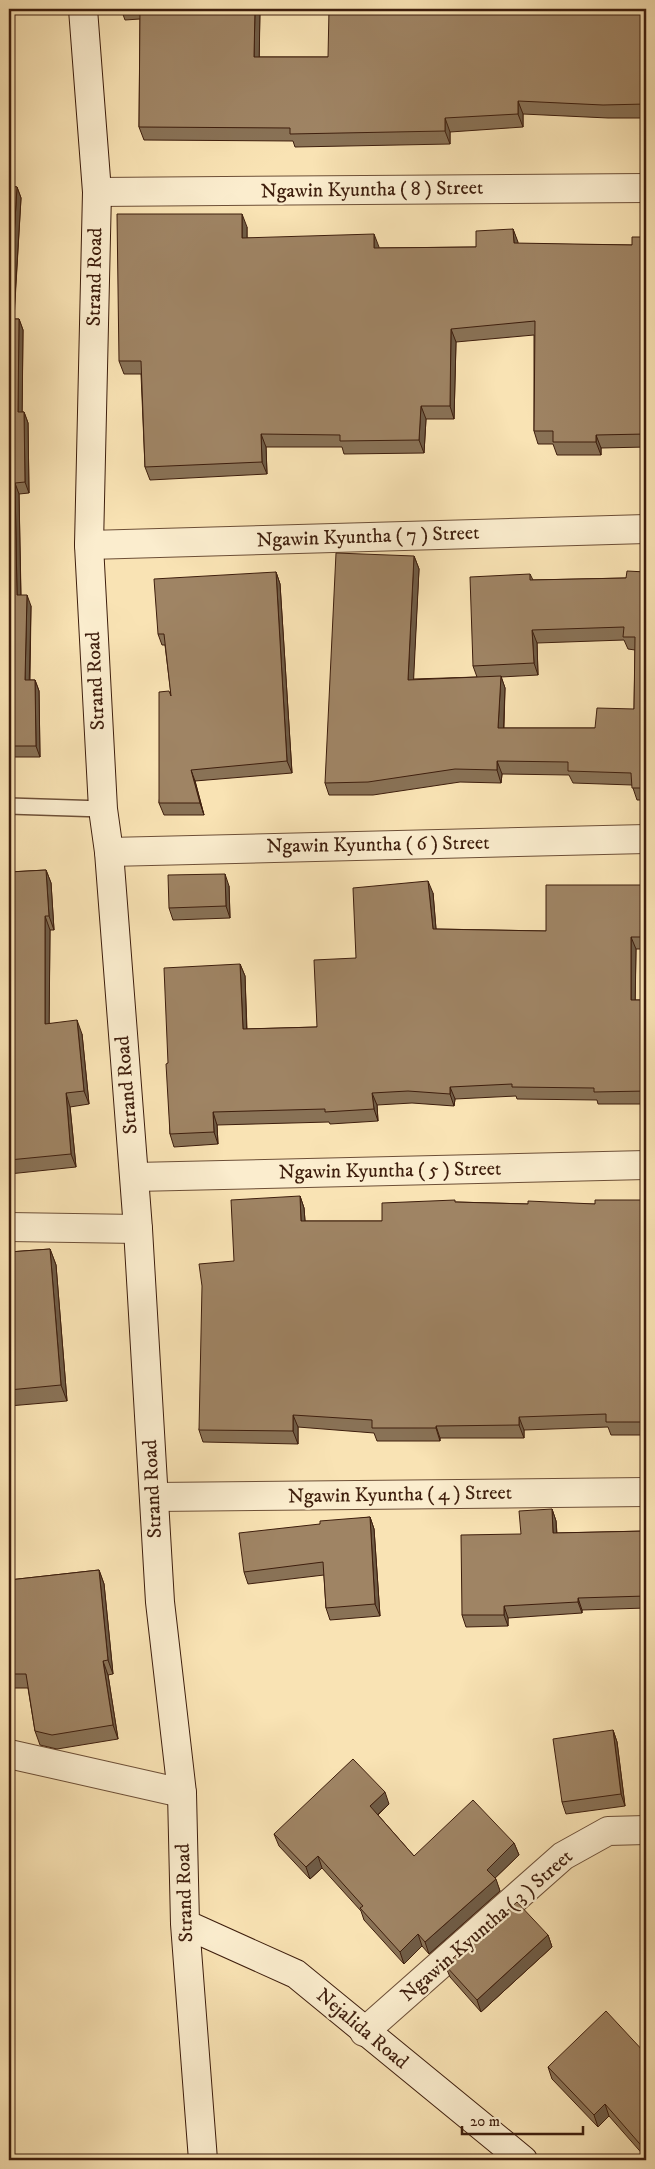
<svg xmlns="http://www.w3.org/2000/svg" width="655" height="2169" viewBox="0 0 655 2169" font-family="'IM FELL DW Pica',serif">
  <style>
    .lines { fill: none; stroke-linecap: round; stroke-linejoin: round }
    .lane-casing { stroke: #6d4f37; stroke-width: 18 }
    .street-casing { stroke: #6d4f37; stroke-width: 30 }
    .secondary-casing { stroke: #3e1e0d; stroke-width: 30 }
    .lane { stroke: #fbedce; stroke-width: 15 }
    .street { stroke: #fbedce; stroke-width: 28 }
    .secondary { stroke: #fbedce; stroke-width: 28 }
    .wall { fill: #897256; stroke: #3e1e0d; fill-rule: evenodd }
    .shaded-wall { fill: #6f5c46; stroke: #3e1e0d }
    .building { fill: #9f8464; stroke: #3e1e0d }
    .labels { text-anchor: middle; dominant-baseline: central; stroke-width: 4.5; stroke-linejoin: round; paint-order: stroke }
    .street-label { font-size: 20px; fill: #3e1e0d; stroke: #fbedce }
  </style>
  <rect width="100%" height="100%" fill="#f9e3b4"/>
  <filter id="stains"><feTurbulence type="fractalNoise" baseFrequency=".004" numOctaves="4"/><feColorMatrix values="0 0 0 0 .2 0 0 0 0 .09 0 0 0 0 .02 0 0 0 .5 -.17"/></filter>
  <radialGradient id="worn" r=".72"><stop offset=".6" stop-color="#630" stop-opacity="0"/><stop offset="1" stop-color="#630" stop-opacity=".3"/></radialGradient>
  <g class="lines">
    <defs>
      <path id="lane" d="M9 806 103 809"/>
      <path id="street" d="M97 192 646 188
        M89 545 646 529
        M109 852 646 839
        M135 1177 646 1165
        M9 1227 138 1229
        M154 1497 646 1492
        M9 1754 182 1793
        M364 2032 563 1856 608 1831 646 1830"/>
      <path id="secondary" d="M83 9 97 192 89 545 103 809 109 852 138 1229 160 1602 182 1793 185 1924 203 2160
        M185 1924 296 1974 523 2160"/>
    </defs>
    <use href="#lane" class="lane-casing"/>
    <use href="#street" class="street-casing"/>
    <use href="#secondary" class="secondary-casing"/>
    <use href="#lane" class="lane"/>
    <use href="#street" class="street"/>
    <use href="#secondary" class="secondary"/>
  </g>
  <path class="wall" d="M121 9H260L259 57H328L646 9V118H608L523 114V127L450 132V144L295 147 293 141 144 140 139 127 140 19 125 20Z
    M9 186 17 187 21 198 14 319H19L23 330 22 412H24L28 423 29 493 19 494 21 595 31 606 30 680H35L39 691 40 757H9Z
    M247 227V238L379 248 476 247 513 229 518 244 632 245 646 237V447L601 448V455H557L553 444H538L534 431V335L456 342 454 419H426L424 453 344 454 342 447H266L267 474 150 480 145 467 141 374H124L119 361Z
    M414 556 419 569 413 679 477 677 473 666 530 574 533 580 626 578 646 572V800H637L632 785 573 783 569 775 502 774 501 783 460 782 373 795H329L325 783ZM624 640 628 649 635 650 634 709 595 728H504L505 688 501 677 538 675 537 643Z
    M276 572 280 584 292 773 195 781 204 815H164L159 803 171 694 165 645H162L158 634Z
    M46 870 51 883 54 930H50L49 1023 82 1034 89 1104 70 1107 76 1167 9 1174V872Z
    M646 885V949H636L635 1000H646V1104H598L597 1100 517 1099 516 1096 455 1099 454 1106 412 1103 377 1105 378 1121 330 1124 329 1122 217 1125 218 1144 174 1147 170 1134 168 1063 240 964 245 976 247 1029 317 1027 356 958 433 893 436 929 546 931Z
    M229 886 230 918 173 920 169 908Z
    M300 1196 304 1208 305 1221H382L456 1202 528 1204H595L646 1200V1435H611L608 1427 524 1430V1438H440V1441H377L374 1433 298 1427V1444L203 1442 199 1430 234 1261Z
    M50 1249 56 1265 67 1401 9 1406V1252Z
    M552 1509 556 1521 557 1533 646 1531V1608L582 1610V1613L508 1618V1626L466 1627 462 1615 521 1534Z
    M370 1517 374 1529 380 1616 330 1620 326 1608 324 1575 248 1584 244 1572 320 1524Z
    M99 1570 104 1584 113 1674 108 1675 118 1739 57 1749 40 1745 35 1731 28 1688H9V1580Z
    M613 1730 617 1742 625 1806 566 1814 562 1802Z
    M389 1804 378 1815 414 1856 514 1843 519 1855 495 1878 500 1891 429 1954 422 1946 404 1964 364 1920 361 1911 322 1868 310 1879 279 1846 274 1834Z
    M548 1935 552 1947 481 2012 450 1977 445 1965Z
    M646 2054V2158L609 2116 598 2127 552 2079 548 2067Z"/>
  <path class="shaded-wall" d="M255 9H260L259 70 254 57Z
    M518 101 523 114V127L518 114Z
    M445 118 450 132V144L445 131Z
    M17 187 21 198 13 330 9 319Z
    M242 214 247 227V251L242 238Z
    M513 229 518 242 519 256 514 243Z
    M374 234 379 247V260L374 248Z
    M19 319 23 330 22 423 18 412Z
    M451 329 456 342 454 419 450 406Z
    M421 406 426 419 424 453 419 440Z
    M24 412 28 423 29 493 25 482Z
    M261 434 266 447 267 474 262 462Z
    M596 435 601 448V455L596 442Z
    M15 483 19 494 21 606 17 595Z
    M414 556 419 569 413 692 408 680Z
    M276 572 280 584 292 773 287 761Z
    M27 595 31 606 29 691 25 680Z
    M532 630 537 643 538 675 534 663Z
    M501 676 505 688 503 740 498 728Z
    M35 680 39 691 40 757 36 746Z
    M497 761 502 774 501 783 497 770Z
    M191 770 195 781 204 815 200 803Z
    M46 870 51 883 54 930 49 916Z
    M225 874 229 886 230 918 226 906Z
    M428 881 433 893 437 941 433 929Z
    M45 916 50 930 49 1037 45 1024Z
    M631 937 636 949 635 1012 631 1000Z
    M240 964 245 976 247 1041 243 1029Z
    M77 1020 82 1034 89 1104 84 1091Z
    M450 1087 455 1099 454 1106 450 1094Z
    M66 1093 70 1107 76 1167 71 1154Z
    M372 1093 377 1105 378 1121 374 1109Z
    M213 1112 217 1125 218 1144 214 1132Z
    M300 1196 304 1208 306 1234 301 1221Z
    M50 1249 56 1265 67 1401 61 1385Z
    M293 1415 298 1427V1444L293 1431Z
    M519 1417 524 1430V1438L519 1425Z
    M436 1426 440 1438V1441L436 1428Z
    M552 1509 556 1521 557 1545 553 1533Z
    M370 1517 374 1529 380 1616 375 1604Z
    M99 1570 104 1584 113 1674 108 1660Z
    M578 1598 582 1610V1613L578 1602Z
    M504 1606 508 1618V1626L504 1615Z
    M103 1661 108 1675 118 1739 113 1725Z
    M613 1730 617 1742 625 1806 621 1794Z
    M385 1792 389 1804 374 1818 370 1806Z
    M514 1843 519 1855 491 1882 487 1870Z
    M318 1856 322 1868 310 1879 306 1867Z
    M496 1879 500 1891 429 1954 425 1942Z
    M418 1934 422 1946 404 1964 400 1952Z
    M548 1935 552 1947 481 2012 477 2000Z
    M605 2104 609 2116 598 2127 594 2115Z"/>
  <path class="building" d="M140 9H255L254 57H328L329 9H646V104L603 105 518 101V114L445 118V131L290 134V128L139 127Z
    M9 186 17 187 9 319H19L18 412H24L25 482 15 483 17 595H27L25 680H35L36 746H9Z
    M117 214H242V238L374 234V248L476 247V231L513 229 514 243 632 245V237H646V434L596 435V442H553V431H534L535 321 451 329 450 406H421L419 440 340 441V435L261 434 262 462 145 467 141 361H119Z
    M336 553 414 556 408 680 501 676 498 728H595L597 708 634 709 635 637H623L624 627 532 630 534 663 473 666 470 577 530 574V580L626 578 627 571 646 572V788H632L631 773 568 771V762L497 761V770L455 769 368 782 325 783Z
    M276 572 287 761 191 770 200 803H159V692L169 691 171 696 164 634H158L154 579Z
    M46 870 49 916H45V1024L77 1020 84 1091 66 1093 71 1154 9 1160V872Z
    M225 874 226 906 169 908 168 875Z
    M428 881 433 929 546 931V885H646V937H631V1000H646V1091L594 1092V1088L512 1087V1084L450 1087V1094L408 1091 372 1093 374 1109 325 1112V1109L213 1112 214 1132 170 1134 166 1064 168 1063 164 968 240 964 243 1029 317 1027 314 960 356 958 353 888Z
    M300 1196 301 1221H382V1203L455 1200V1202L528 1204V1201L595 1204V1200H646V1422H606V1414L519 1417V1425L436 1426V1428H372V1420L293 1415V1431L199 1430 202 1286 199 1264 234 1261 231 1200Z
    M50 1249 61 1385 9 1390V1252Z
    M552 1509 553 1533 646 1531V1596L578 1598V1602L504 1606V1615H462L461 1535 521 1534 519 1511Z
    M370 1517 375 1604 326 1608 323 1562 244 1572 239 1533 320 1524V1521Z
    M99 1570 108 1660 103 1661 113 1725 52 1735 35 1731 26 1674H9V1580Z
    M613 1730 621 1794 562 1802 553 1739Z
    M353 1759 385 1792 370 1806 414 1856 473 1800 514 1843 487 1870 496 1879 425 1942 418 1934 400 1952 360 1908 363 1906 318 1856 306 1867 274 1834Z
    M517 1902 548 1935 477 2000 445 1965Z
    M606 2011 646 2054V2151L605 2104 594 2115 548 2067Z"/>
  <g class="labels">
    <g class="street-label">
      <text transform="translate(372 190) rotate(-1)">Ngawin Kyuntha ( 8 ) Street</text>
      <text transform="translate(95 277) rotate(-89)">Strand Road</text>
      <text transform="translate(368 537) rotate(-2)">Ngawin Kyuntha ( 7 ) Street</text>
      <text transform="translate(96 681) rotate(-93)">Strand Road</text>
      <text transform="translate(378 845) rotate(-1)">Ngawin Kyuntha ( 6 ) Street</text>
      <text transform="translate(127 1085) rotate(-95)">Strand Road</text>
      <text transform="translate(390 1171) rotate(-1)">Ngawin Kyuntha ( 5 ) Street</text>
      <text transform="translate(153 1489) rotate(-93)">Strand Road</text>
      <text transform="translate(400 1495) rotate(-1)">Ngawin Kyuntha ( 4 ) Street</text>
      <text transform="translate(185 1893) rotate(-92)">Strand Road</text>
      <text transform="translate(487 1926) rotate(-41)">Ngawin Kyuntha ( 3 ) Street</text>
      <text transform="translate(362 2029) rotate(40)">Nejalida Road</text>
    </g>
  </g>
  <rect width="655" height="2169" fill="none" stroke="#f9e3b4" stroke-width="30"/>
  <rect x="10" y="10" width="635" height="2149" fill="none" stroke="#3e1e0d" stroke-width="2.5"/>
  <rect x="15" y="15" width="625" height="2139" fill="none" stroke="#3e1e0d"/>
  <path d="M462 2126v8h121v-8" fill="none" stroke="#3e1e0d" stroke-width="2.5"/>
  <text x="470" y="2126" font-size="15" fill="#3e1e0d" stroke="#fbedce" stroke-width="4" paint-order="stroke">20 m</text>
  <rect width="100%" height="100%" filter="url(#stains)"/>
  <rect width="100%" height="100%" fill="url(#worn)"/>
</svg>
